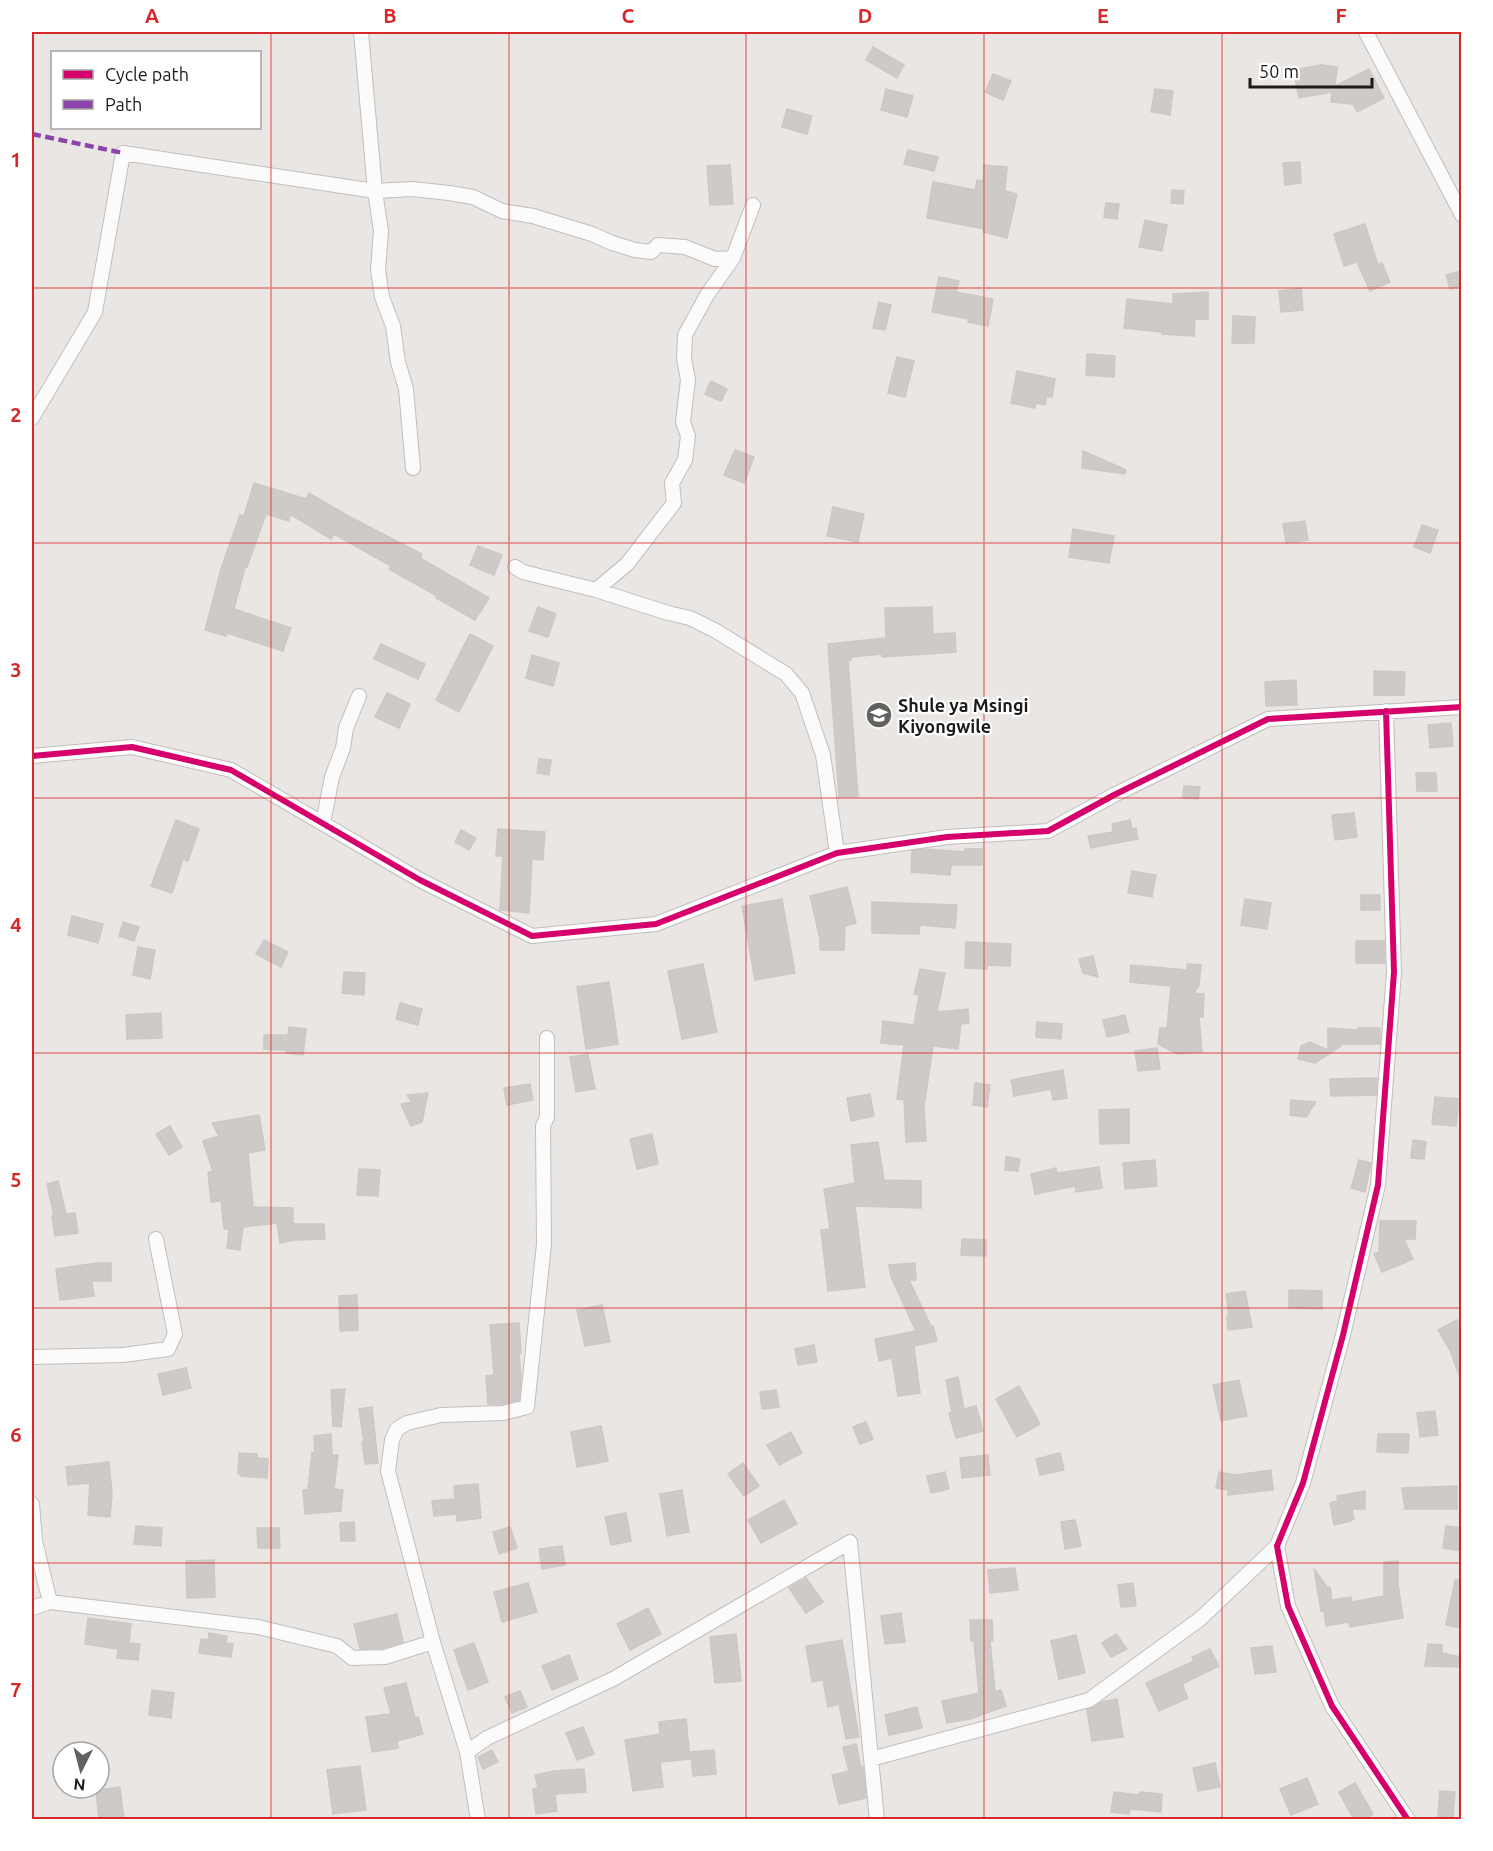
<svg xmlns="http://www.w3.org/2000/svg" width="1493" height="1851" viewBox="0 0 1493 1851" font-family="Ubuntu,sans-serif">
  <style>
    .building { fill: #cecac8; stroke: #ccc8c5; stroke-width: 1.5 }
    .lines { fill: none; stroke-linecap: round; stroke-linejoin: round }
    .street-casing { stroke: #c0bfbe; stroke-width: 16 }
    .street { stroke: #fcfbfb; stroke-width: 14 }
    .quiet { stroke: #8e44ad; stroke-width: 4.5; stroke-dasharray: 9 4.5; stroke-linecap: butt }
    .cycleway-casing { stroke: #fff; stroke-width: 10 }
    .cycleway { stroke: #d6006c; stroke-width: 6 }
    .grid { fill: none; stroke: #d62828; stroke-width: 1.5; stroke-opacity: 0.55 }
    .labels { text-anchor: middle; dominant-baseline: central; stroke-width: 4.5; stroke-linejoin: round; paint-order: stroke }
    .poi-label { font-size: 18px; font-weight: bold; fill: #1b1b1b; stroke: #fff; text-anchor: start }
    .neatline { fill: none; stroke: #d62828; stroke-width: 2 }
    .grid-label { font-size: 20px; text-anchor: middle; font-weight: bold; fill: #d62828 }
  </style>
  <rect width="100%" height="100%" fill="#e9e6e3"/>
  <path class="building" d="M873 47 904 65 897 78 866 60Z
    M1321 65 1337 67 1335 86 1369 69 1384 98 1357 112 1353 104 1331 102 1332 92 1299 98 1293 70Z
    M993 74 1011 81 1003 100 985 92Z
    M886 89 913 96 907 117 881 110Z
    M1155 89 1173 91 1170 115 1151 112Z
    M787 109 812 116 807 134 782 127Z
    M908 150 938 157 934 171 904 164Z
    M1300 162 1301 183 1285 185 1283 163Z
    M730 165 733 204 710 205 707 166Z
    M984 165 1007 167 1005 191 1017 194 1007 238 983 232 984 229 927 218 933 182 975 190 977 180 983 181Z
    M1172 190 1184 191 1183 204 1171 203Z
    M1106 203 1119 204 1117 219 1104 217Z
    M1145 220 1167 225 1162 251 1139 247Z
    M1365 224 1378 265 1382 263 1390 282 1370 291 1357 262 1344 266 1334 234Z
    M1461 271V286L1450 289 1446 275Z
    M939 277 959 281 956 292 993 299 988 326 968 322 969 319 932 312Z
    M1301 288 1303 310 1281 312 1279 291Z
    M1208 292V319H1195L1194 336 1162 334V332L1124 328 1127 299 1173 304V294Z
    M879 302 891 305 885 330 873 328Z
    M1233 316 1255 317 1254 343H1232Z
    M1087 354 1115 356 1114 377 1086 375Z
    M897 357 914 361 905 397 888 393Z
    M1017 371 1055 379 1052 397 1047 396 1045 405 1036 403 1035 408 1011 403Z
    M711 381 727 389 721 401 705 394Z
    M735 450 754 457 744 483 724 475Z
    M1083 451 1126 470 1125 474 1082 468Z
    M254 483 306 499 309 493 350 517 422 554 420 558 489 598 475 620 436 598 437 596 389 569 391 566 334 534 331 539 290 514 289 521 266 514 247 567H245L234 609 291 628 283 651 227 633 226 636 205 630 221 569 240 515 244 516Z
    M833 507 864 514 858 542 827 536Z
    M1305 521 1308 540 1286 543 1283 524Z
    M1422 525 1438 530 1430 553 1414 547Z
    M1073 529 1114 536 1109 563 1069 557Z
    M478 546 502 555 494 575 470 565Z
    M538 607 556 614 548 637 529 631Z
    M932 607 933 634 955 633 956 652 882 657V654L851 657V660L848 661 858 796 839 797 828 644 886 638 885 608Z
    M470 634 493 646 459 712 436 700Z
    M381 644 425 664 418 679 374 659Z
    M532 655 559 663 553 686 526 678Z
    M1374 671 1405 672 1404 695H1374Z
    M1296 680 1297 705 1266 706 1265 682Z
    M387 693 410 704 399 728 375 717Z
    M1451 723 1453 746 1430 748 1428 725Z
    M539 759 551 760 549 775 537 773Z
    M1416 773H1436L1437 791H1417Z
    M1184 786 1200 787 1198 799 1183 798Z
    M1354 813 1357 837 1335 840 1332 815Z
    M176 820 199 829 188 861 183 859 172 893 151 886Z
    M1130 820 1132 829 1136 828 1138 839 1091 848 1088 836 1113 832 1112 824Z
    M498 829 545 832 543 860 532 859 529 913 500 910 503 856H496Z
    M461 830 476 838 469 850 455 842Z
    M925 849 965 852V849H982V865H951L950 875 911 872 912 851Z
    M1132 871 1156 875 1152 897 1128 893Z
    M847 887 856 923 845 926 844 950H820V939L810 896Z
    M1361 895H1380V910H1361Z
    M782 899 795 973 755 980 742 906Z
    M1245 899 1271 903 1267 929 1241 925Z
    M872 902 957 905 955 928 920 925 919 934 872 933Z
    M72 916 103 924 98 943 68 935Z
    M123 922 139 927 134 941 119 936Z
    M264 940 288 952 281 967 256 954Z
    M1356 941H1384L1385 963H1356Z
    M966 942 1011 944 1010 966 987 965V969L965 968Z
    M138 947 155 950 150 979 133 975Z
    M1093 956 1098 977 1083 973 1079 959Z
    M703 964 717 1032 682 1039 668 971Z
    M1187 964 1201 965 1199 985 1194 993 1204 994 1203 1017H1199L1202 1052 1178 1054 1158 1044 1160 1028H1167L1171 986 1130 982 1131 965 1187 970Z
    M920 969 945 973 937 1012 968 1009 969 1023 961 1024 958 1049 933 1046 924 1106 926 1141 906 1142 904 1100 897 1099 904 1045 881 1043 883 1021 914 1025 919 995 914 994Z
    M344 972 365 973 364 995 342 993Z
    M609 982 618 1044 586 1049 577 987Z
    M400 1003 422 1009 418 1025 396 1019Z
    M161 1013 162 1038 127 1039 126 1015Z
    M1125 1015 1129 1032 1107 1037 1103 1020Z
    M1037 1022 1062 1024 1061 1039 1036 1037Z
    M289 1027 306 1029 303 1055 286 1053V1050L264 1049V1035H288Z
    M1328 1028 1358 1030V1028H1380V1044H1341V1046L1315 1063 1298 1059 1301 1046 1310 1042 1328 1050Z
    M1157 1048 1160 1069 1138 1071 1135 1051Z
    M588 1054 595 1089 576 1092 570 1057Z
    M1063 1070 1067 1098 1053 1100 1051 1089 1014 1096 1011 1080Z
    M1377 1078 1376 1095 1331 1096 1330 1079Z
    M975 1083 990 1085 987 1107 973 1105Z
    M530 1084 533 1100 507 1105 504 1088Z
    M428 1093 422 1122 411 1126 401 1104 412 1102 407 1095Z
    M870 1094 874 1116 851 1121 847 1098Z
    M1435 1097 1459 1099 1456 1126 1432 1124Z
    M1291 1100 1316 1102 1306 1117 1290 1115Z
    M1129 1109V1143L1100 1144 1099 1110Z
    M259 1115 265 1150 248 1153 253 1207 293 1208V1224H324L325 1239 294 1240 280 1243 277 1223 243 1227 240 1250 227 1248 229 1229H224L221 1201 211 1202 208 1172H213L203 1141 219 1136 212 1123Z
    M170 1126 182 1147 169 1155 156 1134Z
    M652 1134 658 1164 637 1169 630 1139Z
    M1413 1140 1426 1142 1424 1159 1411 1158Z
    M878 1142 884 1180 921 1181V1208L855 1206 865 1287 828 1291 821 1230 830 1229 824 1189 855 1183 851 1145Z
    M1006 1157 1020 1159 1018 1171 1005 1170Z
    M1155 1160 1157 1186 1125 1189 1123 1163Z
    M1359 1160 1371 1163 1365 1192 1351 1188Z
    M1099 1167 1102 1188 1076 1192 1075 1186 1035 1194 1031 1174 1056 1168 1057 1173Z
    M359 1169 380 1170 378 1196 357 1195Z
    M58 1181 66 1214 75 1213 78 1233 55 1236 52 1216H54L47 1184Z
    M1380 1221H1416L1415 1239H1404L1413 1259 1382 1272 1374 1254 1379 1252Z
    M962 1239 986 1240V1256L961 1255Z
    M97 1263H111V1281H92L94 1296 60 1300 56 1269Z
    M915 1263 916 1280H909L931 1326H933L937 1341 914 1346 920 1393 898 1396 892 1358 879 1361 875 1339 916 1331 891 1277 889 1265Z
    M1289 1290 1322 1291V1309L1289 1308Z
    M1245 1291 1252 1327 1228 1330 1227 1316H1229L1226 1294Z
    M357 1295 358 1330 340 1331 339 1296Z
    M602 1305 610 1342 585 1346 577 1310Z
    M1457 1320 1461 1329 1460 1378 1450 1350 1438 1330Z
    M519 1323 521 1353H519L521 1379 519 1400 502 1404H488L486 1376 494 1375 490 1325Z
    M814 1345 817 1362 798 1365 795 1349Z
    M186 1368 191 1388 163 1395 158 1374Z
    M958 1377 964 1409 976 1406 983 1431 956 1438 949 1413H952L946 1380Z
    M1239 1380 1247 1416 1221 1421 1213 1385Z
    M1019 1386 1040 1424 1017 1437 996 1399Z
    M345 1389 341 1427 333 1426 331 1390Z
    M776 1390 779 1407 762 1409 760 1392Z
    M372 1407 378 1463 365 1464 362 1442H364L359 1409Z
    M1435 1411 1438 1435 1420 1437 1417 1413Z
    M866 1422 873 1439 860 1444 853 1427Z
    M601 1426 608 1461 577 1467 571 1432Z
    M791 1432 802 1453 779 1465 767 1445Z
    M331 1434 332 1455H338L334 1489 343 1490 341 1511 305 1514 303 1490H308L312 1452 315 1453 314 1436Z
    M1378 1434H1409L1408 1453 1377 1452Z
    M239 1453 257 1454V1458L268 1459 267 1478 241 1476V1474H238Z
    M1060 1453 1064 1470 1040 1475 1036 1459Z
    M988 1455 990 1475 962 1478 960 1458Z
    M109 1462 112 1494 110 1517 88 1515 90 1483 68 1485 66 1467Z
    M743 1463 759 1486 744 1496 728 1474Z
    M1271 1470 1273 1490 1228 1495V1490L1216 1488 1219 1472 1236 1475Z
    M945 1472 949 1489 931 1493 927 1476Z
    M478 1484 481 1518 457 1521V1514L434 1516 432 1501 455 1499 454 1486Z
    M1457 1486V1509H1405L1402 1488Z
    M682 1490 689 1532 667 1536 660 1494Z
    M1365 1491V1509H1352L1354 1519H1351V1521L1334 1525 1330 1503 1338 1501 1337 1496Z
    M784 1500 797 1524 761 1543 748 1520Z
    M626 1513 631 1541 611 1545 605 1517Z
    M1075 1520 1081 1546 1065 1549 1061 1522Z
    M354 1522 355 1541H341L340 1523Z
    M136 1526 162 1528 161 1546 134 1544Z
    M1446 1526 1461 1528V1551L1443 1548Z
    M510 1527 517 1548 499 1554 493 1532Z
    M257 1528H279L280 1548H258Z
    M562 1546 565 1565 542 1569 539 1549Z
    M214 1560 215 1597 187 1598 186 1561Z
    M1398 1561V1584L1403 1618 1350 1627 1349 1622 1326 1626 1324 1611H1321L1314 1569 1327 1587H1330L1332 1600 1351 1597 1352 1602 1384 1596V1562Z
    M1015 1568 1018 1590 990 1593 988 1570Z
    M806 1578 823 1602 806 1613 789 1588Z
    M1455 1580H1461V1628L1446 1625Z
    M528 1583 537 1612 502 1622 494 1592Z
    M1133 1583 1136 1606 1121 1607 1118 1585Z
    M648 1608 661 1634 630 1650 617 1624Z
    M901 1613 905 1642 885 1644 881 1616Z
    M397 1614 403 1642 383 1648 360 1649 354 1624Z
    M88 1618 131 1624 129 1643 140 1644 138 1660 117 1658 118 1649 85 1644Z
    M970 1620H992L993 1641H990L995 1692 1001 1690 1006 1706 970 1719 947 1723 942 1701 979 1693 974 1641H971Z
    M209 1633 227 1636 226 1643 233 1644 231 1657 199 1653 201 1639 208 1640Z
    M736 1634 741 1681 715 1683 710 1637Z
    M1116 1634 1127 1649 1111 1657 1102 1643Z
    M1076 1635 1085 1673 1059 1679 1051 1641Z
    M842 1640 859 1737 846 1739 839 1704 828 1707 823 1680 812 1682 806 1646Z
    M474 1643 488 1682 468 1690 454 1650Z
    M1428 1644 1442 1645V1653L1461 1657V1667L1425 1666Z
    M1272 1646 1276 1672 1255 1674 1251 1648Z
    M1210 1649 1219 1666 1182 1684 1188 1698 1159 1711 1146 1683 1194 1661 1192 1657Z
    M569 1655 578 1679 552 1690 542 1666Z
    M406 1683 415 1718 418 1717 423 1734 397 1741 398 1748 372 1752 366 1717 391 1714 384 1688Z
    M152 1690 174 1693 171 1718 149 1715Z
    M520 1691 527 1707 512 1713 505 1697Z
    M1117 1699 1123 1737 1092 1741 1087 1710 1102 1702Z
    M917 1707 922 1728 889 1735 885 1715Z
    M686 1719 690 1759 660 1762 663 1787 633 1791 625 1740 660 1734 659 1722Z
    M583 1727 594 1754 577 1760 566 1733Z
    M856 1744 861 1768 863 1767 866 1798 839 1804 832 1775 849 1771 843 1747Z
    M492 1750 498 1762 483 1769 478 1757Z
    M714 1750 716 1774 693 1776 691 1752Z
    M1215 1763 1220 1787 1198 1791 1193 1768Z
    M360 1766 366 1810 333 1814 327 1770Z
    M584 1769 586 1792 555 1794 557 1811 536 1814 533 1789 538 1788 535 1775 554 1771Z
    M1307 1778 1318 1804 1291 1815 1280 1789Z
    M1355 1783 1373 1814 1363 1820H1354L1339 1792Z
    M120 1787 124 1820H99L96 1790Z
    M1440 1791 1455 1792 1453 1817 1438 1816Z
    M1114 1792 1140 1795V1792L1162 1794 1161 1812 1130 1809 1129 1814 1111 1812Z"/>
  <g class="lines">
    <defs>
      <path id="street" d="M1366 32 1462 215
        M32 418 95 312 123 153 375 191 361 32
        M413 468 406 389 398 362 393 326 382 297 378 270 381 231 375 191 412 189 449 193 473 197 502 211 533 216 592 234 612 243 635 250 651 252 658 245 685 247 715 259 733 258 753 205
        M515 567 523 572 596 590 668 613 690 618 716 631 786 674 802 693 823 755 837 853
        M596 590 627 564 674 503 672 483 685 460 688 436 683 422 688 380 684 358 685 335 707 295 733 258
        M1386 711 1394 972 1378 1185 1343 1335 1303 1483 1277 1546 1288 1606 1332 1706 1408 1820
        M32 756 132 747 231 770 420 880 532 936 656 924 837 853 947 837 1048 831 1114 795 1268 719 1462 707
        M323 823 332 777 343 748 346 728 359 696
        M32 1357 123 1355 168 1349 175 1334 156 1239
        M32 1504 35 1541 50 1602
        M32 1608 50 1602 258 1627 337 1646 352 1658 385 1657 433 1642
        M467 1752 487 1738 613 1679 850 1542 877 1820
        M871 1759 1089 1700 1200 1619 1277 1546
        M478 1820 467 1752 433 1642 388 1471 392 1440 397 1429 407 1423 441 1415 503 1413 527 1407 544 1244 543 1126 547 1117V1038"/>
    </defs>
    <use href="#street" class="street-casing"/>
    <use href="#street" class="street"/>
    <path class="quiet" d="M32 134 123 153"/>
    <defs>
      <path id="cycleway" d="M1386 711 1394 972 1378 1185 1343 1335 1303 1483 1277 1546 1288 1606 1332 1706 1408 1820
        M32 756 132 747 231 770 420 880 532 936 656 924 837 853 947 837 1048 831 1114 795 1268 719 1462 707"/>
    </defs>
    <use href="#cycleway" class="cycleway-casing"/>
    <use href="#cycleway" class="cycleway"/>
  </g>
  <path class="grid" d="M271 32V1820M509 32V1820M746 32V1820M984 32V1820M1222 32V1820M32 288H1462M32 543H1462M32 798H1462M32 1053H1462M32 1308H1462M32 1563H1462"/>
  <defs>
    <symbol id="school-disc" viewBox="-11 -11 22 22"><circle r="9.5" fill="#636261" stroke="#fff"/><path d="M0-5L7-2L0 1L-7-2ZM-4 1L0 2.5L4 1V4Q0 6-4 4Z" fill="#fff"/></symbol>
  </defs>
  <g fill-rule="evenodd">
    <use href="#school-disc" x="864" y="700" width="30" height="30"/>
  </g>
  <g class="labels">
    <g class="poi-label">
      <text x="898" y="705">Shule ya Msingi<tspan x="898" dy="21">Kiyongwile</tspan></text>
    </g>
  </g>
  <rect width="1493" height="1851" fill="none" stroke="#ffffff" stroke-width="66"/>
  <rect x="51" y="51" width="210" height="78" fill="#ffffff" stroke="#a4a4a4" stroke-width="1.5"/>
  <rect x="63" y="70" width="30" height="9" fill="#d6006c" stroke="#a4a4a4" stroke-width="1.5"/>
  <text x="105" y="81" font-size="18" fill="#1b1b1b">Cycle path</text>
  <rect x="63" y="100" width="30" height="9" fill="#8e44ad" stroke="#a4a4a4" stroke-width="1.5"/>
  <text x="105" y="111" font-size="18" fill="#1b1b1b">Path</text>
  <g transform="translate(81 1770) rotate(186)"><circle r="28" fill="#ffffff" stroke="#a4a4a4" stroke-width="1.5"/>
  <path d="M0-4.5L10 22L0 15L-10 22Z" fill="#636261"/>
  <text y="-9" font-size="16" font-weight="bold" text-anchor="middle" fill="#1b1b1b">N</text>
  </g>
  <path d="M1250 78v9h122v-9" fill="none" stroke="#1b1b1b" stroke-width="3"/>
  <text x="1259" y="78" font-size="18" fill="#1b1b1b" stroke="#ffffff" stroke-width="4.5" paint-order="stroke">50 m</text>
  <rect x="33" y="33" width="1427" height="1785" class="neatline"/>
  <g class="grid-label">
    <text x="152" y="23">A</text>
    <text x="390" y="23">B</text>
    <text x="628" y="23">C</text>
    <text x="865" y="23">D</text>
    <text x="1103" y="23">E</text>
    <text x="1341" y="23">F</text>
    <text x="16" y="167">1</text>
    <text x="16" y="422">2</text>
    <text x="16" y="677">3</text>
    <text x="16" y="932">4</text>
    <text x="16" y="1187">5</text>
    <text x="16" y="1442">6</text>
    <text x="16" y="1697">7</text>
  </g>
</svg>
